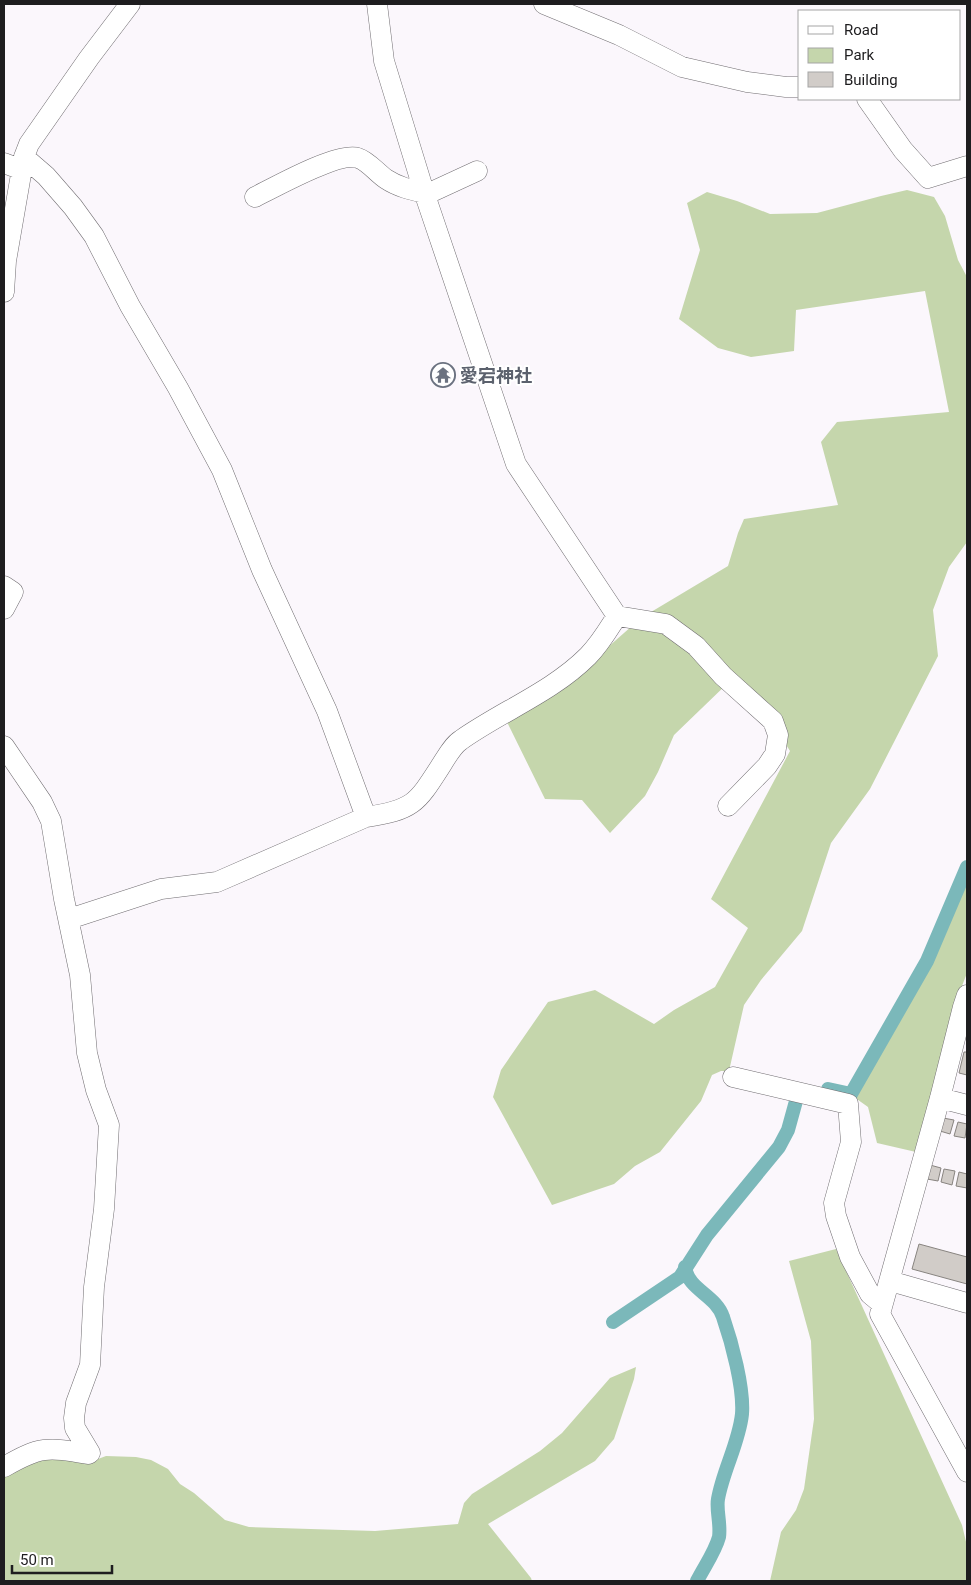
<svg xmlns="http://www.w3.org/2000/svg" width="971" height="1585" viewBox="0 0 971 1585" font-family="Roboto,'Noto Sans JP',sans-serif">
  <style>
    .green { fill: #c5d6ac }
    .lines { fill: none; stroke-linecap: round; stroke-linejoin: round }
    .canal { stroke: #7bb8ba; stroke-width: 14 }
    .building { fill: #d1ccc8; stroke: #888480 }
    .minor-casing { stroke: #706d71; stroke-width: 21 }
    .minor { stroke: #fff; stroke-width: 20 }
    .labels { text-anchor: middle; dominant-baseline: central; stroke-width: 4; stroke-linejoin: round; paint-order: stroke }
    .worship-label { font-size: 18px; font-weight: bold; fill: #5b616d; stroke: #fff; text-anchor: start }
  </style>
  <rect width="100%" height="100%" fill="#fbf7fc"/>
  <path class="green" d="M907 190 934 197 945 216 958 260 967 277V542L949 567 933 610 938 656 870 789 831 843 802 931 761 980 744 1005 729 1071H721L712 1075 701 1101 660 1152 635 1166 614 1184 552 1205 493 1097 501 1070 548 1002 595 990 654 1024 674 1010 715 987 748 928 711 899 790 751 778 732 730 681 674 735 658 772 645 796 610 833 582 800 545 799 507 722 565 685 641 618 728 566 738 533 744 519 838 505 821 442 837 422 949 412 925 291 796 310 794 351 751 357 718 348 679 319 700 250 687 203 707 192 737 201 770 214 817 213 881 196Z
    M967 874V973L955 1004 916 1152 877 1143 868 1107 854 1097 930 962Z
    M836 1249 962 1525 967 1546V1581H770L781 1532 796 1510 804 1489 814 1419 811 1341 789 1261Z
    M636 1367 634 1379 614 1439 595 1461 488 1524 531 1578 532 1581H4V1475L34 1458 90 1462 106 1456 136 1457 151 1460 168 1469 180 1484 194 1493 225 1520 249 1527 375 1531 458 1524 464 1503 472 1494 540 1451 562 1433 610 1378Z"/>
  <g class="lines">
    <path class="canal" d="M828 1089 851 1094 927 961 967 867
      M685 1267C688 1290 716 1295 723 1317 732 1343 744 1388 742 1414 739 1443 723 1470 718 1499 716 1510 721 1524 719 1537 715 1552 704 1567 697 1581
      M613 1322 680 1277 707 1235 779 1147 788 1130 796 1101"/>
  </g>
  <path class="building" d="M964 1052H967V1075L959 1073Z
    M943 1118 954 1120 950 1134 940 1131Z
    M958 1122 967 1124 965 1138 954 1136Z
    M930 1165 941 1168 938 1181 927 1179Z
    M944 1169 955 1171 952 1185 941 1182Z
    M959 1172 967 1174V1188L956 1186Z
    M919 1244 967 1257V1284L912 1269Z"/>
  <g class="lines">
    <defs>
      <path id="minor" d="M377 4 384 61 425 195 516 464 617 616 666 624 696 646 723 676 773 721 778 735 775 754 767 766 728 806
        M544 4 619 35 682 67 747 82 786 87H800
        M867 99 903 150 928 178 967 166
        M24 157 46 176 73 207 94 236 130 306 178 388 222 470 262 570 327 711 366 817
        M4 163 22 170
        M425 195 477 171
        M255 197C275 187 339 151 358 158 368 161 377 173 386 179 398 187 411 190 425 193
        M4 292 6 261 24 157 29 144 89 58 130 4
        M4 586 13 592 4 609
        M4 746 42 802 51 821 64 899 80 975 87 1053 96 1090 109 1125 104 1209 94 1287 90 1365 76 1403 74 1418 75 1428 90 1453 88 1454C47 1447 40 1446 4 1467
        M69 919 161 889 217 882 366 817C414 810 417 803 442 764 447 756 453 745 461 740 502 711 552 692 588 656 600 644 608 630 617 616
        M967 995 963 1007 940 1098 880 1314 967 1472
        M733 1077 848 1104 851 1142 834 1203 836 1216 850 1257 870 1294 882 1304
        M940 1098 967 1105
        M890 1281 967 1303"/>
    </defs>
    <use href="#minor" class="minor-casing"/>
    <use href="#minor" class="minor"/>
  </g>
  <defs>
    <symbol id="temple-ring" viewBox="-11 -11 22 22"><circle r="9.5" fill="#fff" stroke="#6b7280" stroke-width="1.5"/><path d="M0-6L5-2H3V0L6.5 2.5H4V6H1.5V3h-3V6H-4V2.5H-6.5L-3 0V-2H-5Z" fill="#6b7280"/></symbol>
  </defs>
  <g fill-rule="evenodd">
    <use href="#temple-ring" x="429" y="361" width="28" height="28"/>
  </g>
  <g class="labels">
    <g class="worship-label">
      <text x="460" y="375">愛宕神社</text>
    </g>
  </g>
  <rect width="971" height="1585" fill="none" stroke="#1e1d1f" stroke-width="10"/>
  <rect x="798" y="10" width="162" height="90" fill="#ffffff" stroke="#a5a5a5"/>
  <rect x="808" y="26" width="25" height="8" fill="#ffffff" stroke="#a5a5a5"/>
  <text x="844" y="35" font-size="15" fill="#1e1d1f">Road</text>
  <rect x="808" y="48" width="25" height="15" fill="#c5d6ac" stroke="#a5a5a5"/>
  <text x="844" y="60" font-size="15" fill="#1e1d1f">Park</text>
  <rect x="808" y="72" width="25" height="15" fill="#d1ccc8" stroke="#a5a5a5"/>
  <text x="844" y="85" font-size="15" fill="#1e1d1f">Building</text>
  <path d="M12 1565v8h100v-8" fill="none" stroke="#1e1d1f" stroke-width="2.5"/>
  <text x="20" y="1565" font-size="15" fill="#1e1d1f" stroke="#ffffff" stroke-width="4" paint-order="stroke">50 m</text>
</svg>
